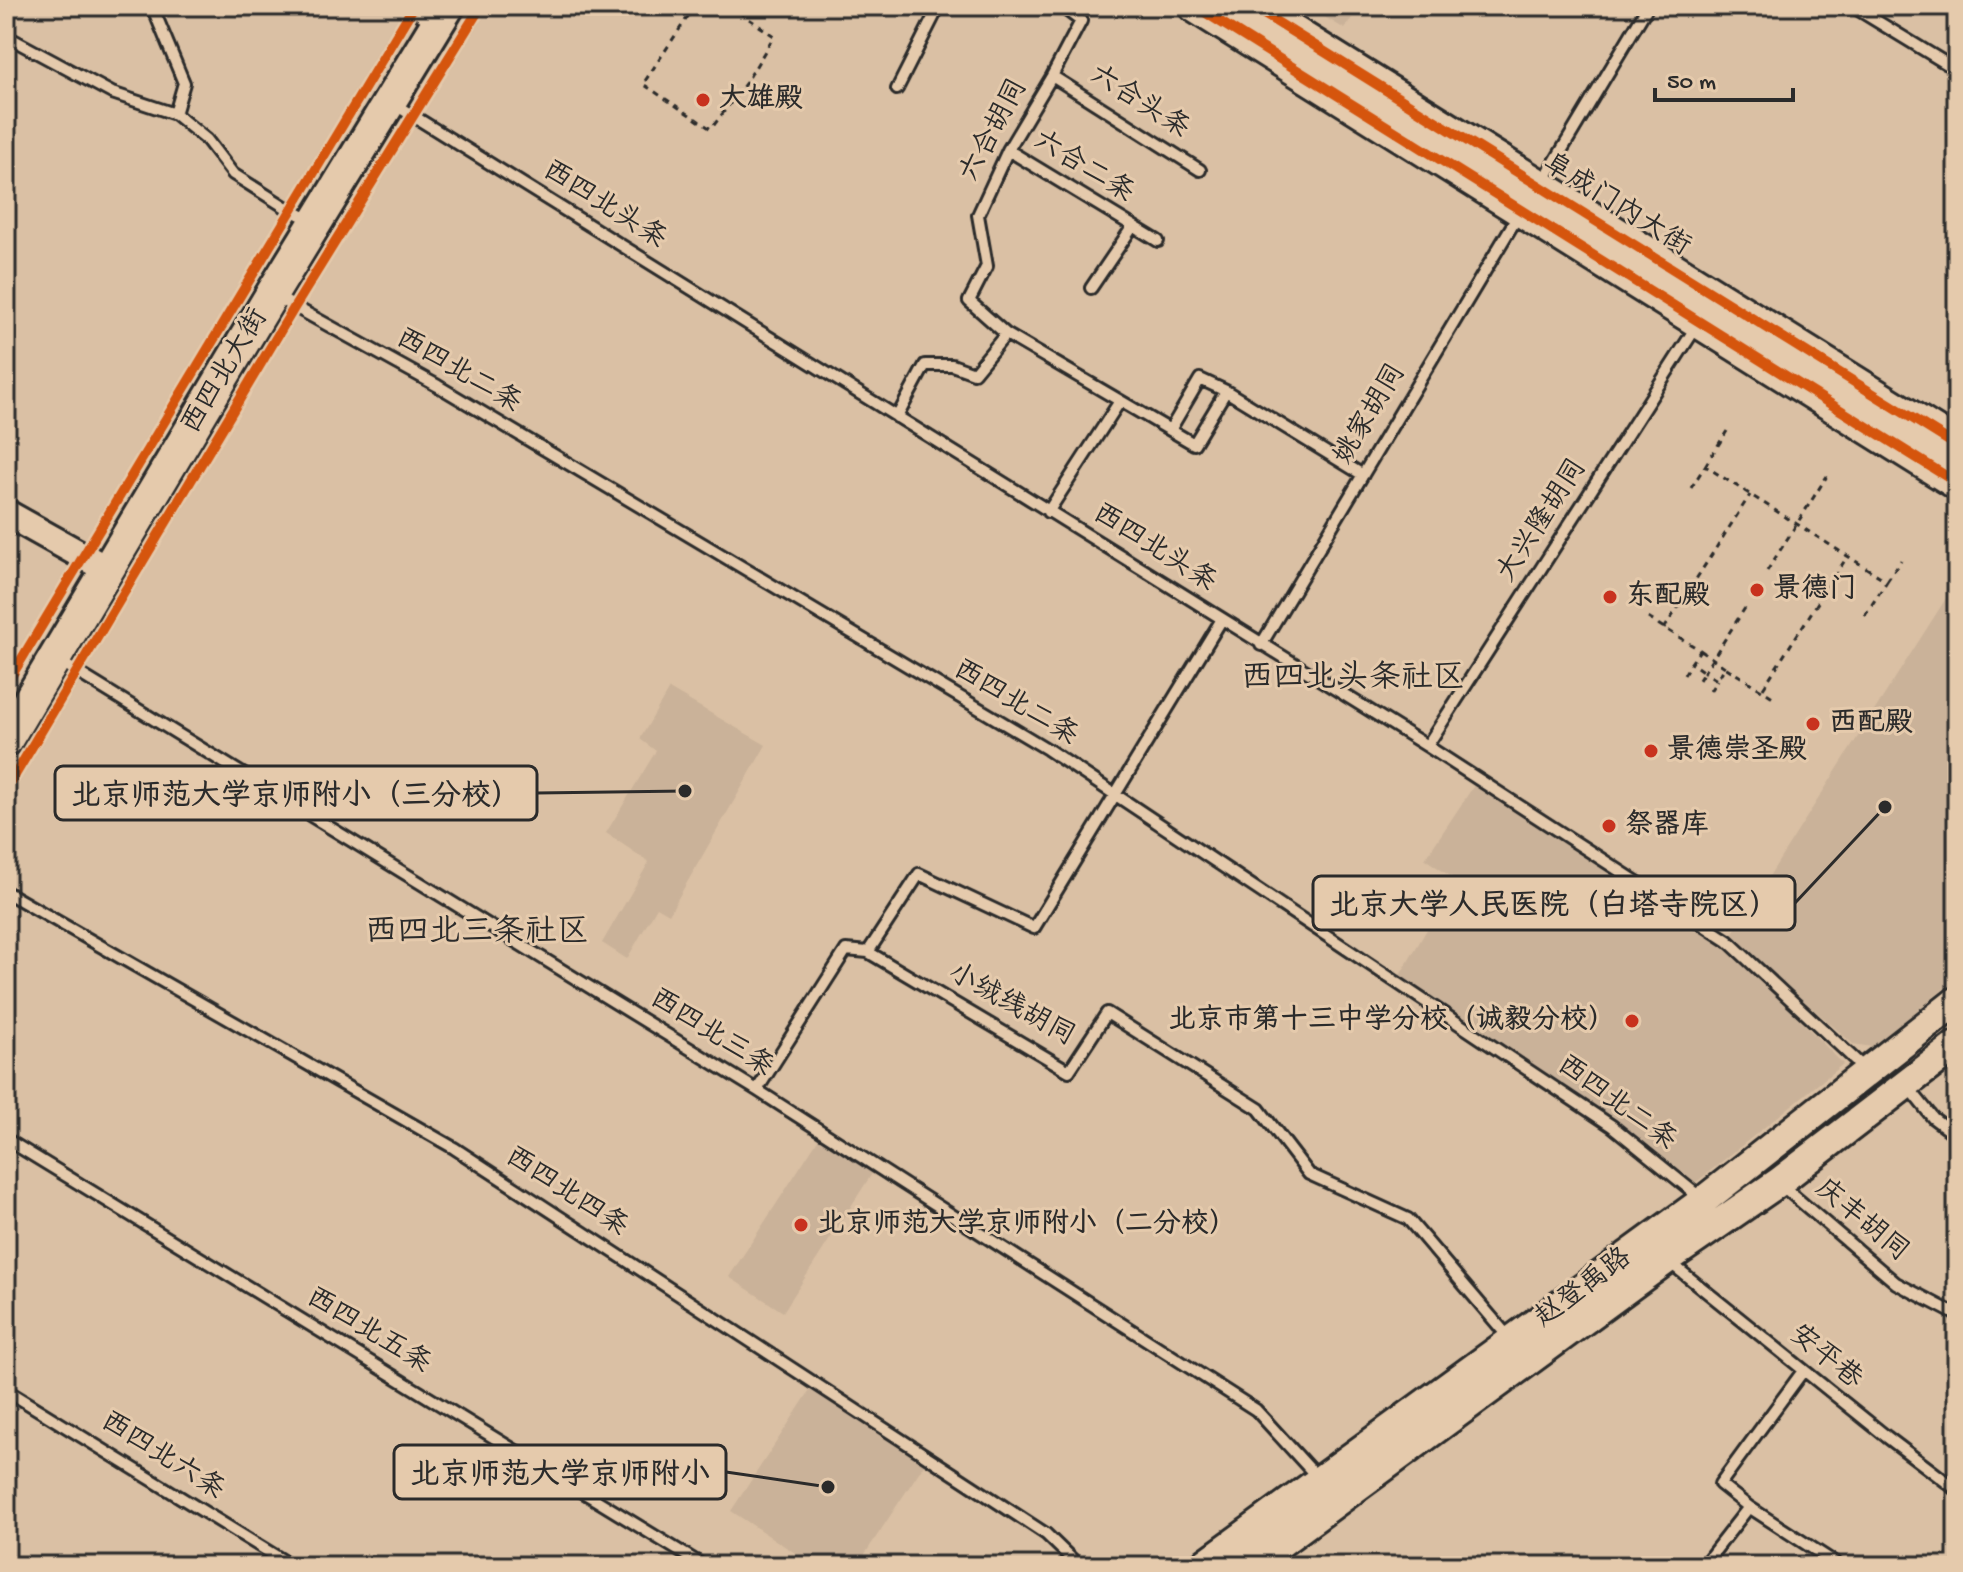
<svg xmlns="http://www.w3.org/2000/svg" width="1963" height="1572" viewBox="0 0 1963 1572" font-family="'Gochi Hand','LXGW WenKai TC',sans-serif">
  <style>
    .built { fill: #cab299 }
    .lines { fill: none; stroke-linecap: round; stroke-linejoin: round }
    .service-casing { stroke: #2b2b2b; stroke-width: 16 }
    .tertiary-casing { stroke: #2b2b2b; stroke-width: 32 }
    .secondary-casing { stroke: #2b2b2b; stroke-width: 34 }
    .primary-casing { stroke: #2b2b2b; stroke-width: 38 }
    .path { stroke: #2b2b2b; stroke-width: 3; stroke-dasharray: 6 6; stroke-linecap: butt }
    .service { stroke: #e5caac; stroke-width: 10 }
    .tertiary { stroke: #e5caac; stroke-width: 26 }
    .secondary { stroke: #e5caac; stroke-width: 28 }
    .primary { stroke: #e5caac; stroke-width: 32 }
    .cycleway-casing { stroke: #e5caac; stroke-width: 15 }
    .cycleway { stroke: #d5540f; stroke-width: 10 }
    .poi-dot { fill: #c8321e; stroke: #e5caac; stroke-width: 3 }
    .labels { text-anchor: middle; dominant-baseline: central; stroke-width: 6; stroke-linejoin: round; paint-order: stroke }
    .poi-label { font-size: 28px; font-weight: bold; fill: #2b2b2b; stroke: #e5caac; text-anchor: start }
    .street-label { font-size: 28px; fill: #2b2b2b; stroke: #e5caac }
    .quarter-label { font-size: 32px; fill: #2b2b2b; stroke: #e5caac }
    .leader { fill: none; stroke: #2b2b2b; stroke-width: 3 }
    .callout-dot { fill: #2b2b2b; stroke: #e5caac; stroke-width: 3 }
    .callout { fill: #e5caac; stroke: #2b2b2b; stroke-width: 3 }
    .callout-label { font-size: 30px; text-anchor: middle; font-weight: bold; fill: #2b2b2b }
  </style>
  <rect width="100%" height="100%" fill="#dac0a4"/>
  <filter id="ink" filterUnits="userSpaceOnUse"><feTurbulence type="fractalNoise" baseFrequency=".0125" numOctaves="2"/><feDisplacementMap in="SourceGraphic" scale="16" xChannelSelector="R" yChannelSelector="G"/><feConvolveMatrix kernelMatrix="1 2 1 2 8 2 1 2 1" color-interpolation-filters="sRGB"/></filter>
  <g filter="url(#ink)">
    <path class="built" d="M1306 6H1359L1345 29Z
      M1957 581V978L1872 1047 1853 1044 1731 936Z
      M669 689 766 745 669 914 657 907 627 959 602 943 649 862 606 833 656 751 640 739Z
      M1477 781 1727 945 1843 1064 1694 1184 1650 1146 1399 977 1456 880 1425 859Z
      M819 1138 873 1172 783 1312 729 1277Z
      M811 1389 925 1463 857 1566H815L731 1511Z"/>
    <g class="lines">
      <defs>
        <path id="service" d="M152 6 184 83 175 114 207 140 233 174 290 210 311 220
          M406 6 435 24
          M1061 6 1081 21 1052 76 1008 150 978 215 987 266 969 301 1006 334 1194 444 1226 391 1200 379 1170 430
          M1852 6 1957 70
          M6 36 112 93 175 114
          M1052 76 1200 170
          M897 89 939 6
          M394 104 1427 746 1728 941 1866 1070
          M1008 150 1158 241
          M1542 183 1648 6
          M1091 288 1133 226
          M277 297 438 386 1047 749 1612 1126 1702 1199
          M1226 391 1363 475
          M897 417 925 365H952L974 373 1006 334
          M1048 512 1120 401
          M1261 645 1519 214
          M59 661 757 1090 1256 1410 1318 1478
          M1427 746 1698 324
          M6 892 454 1148 1046 1534 1079 1566
          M868 952 1069 1071 1107 1013 1259 1109 1309 1174 1408 1219 1510 1339
          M1908 1087 1933 1118 1957 1136
          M757 1090 846 950 868 952 919 874 1034 928 1222 619
          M6 1139 704 1566
          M1780 1184 1896 1283 1957 1315
          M1667 1260 1887 1437 1957 1490
          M6 1390 292 1566
          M1749 1507 1840 1566
          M1703 1566 1749 1507 1720 1484 1803 1371"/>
        <path id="tertiary" d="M6 513 108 570"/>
        <path id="secondary" d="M1202 1566 1704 1200 1957 1001
          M1249 1566 1666 1260 1779 1182 1957 1045"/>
        <path id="primary" d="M1195 6 1957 483
          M1251 6 1957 446
          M6 740 272 294 448 6"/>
      </defs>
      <use href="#service" class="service-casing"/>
      <use href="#tertiary" class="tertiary-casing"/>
      <use href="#secondary" class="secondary-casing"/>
      <use href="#primary" class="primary-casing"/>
      <path class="path" d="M695 6 643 84 711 129 747 81 774 36 730 6
        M743 15 749 6
        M1705 466 1727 431
        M1691 488 1705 466 1887 581 1864 617
        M1767 571 1827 476
        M1887 581 1901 560
        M1745 608 1704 672 1717 680 1725 667 1776 699
        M1648 618 1700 650 1691 663 1704 672 1697 683
        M1664 629 1750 495
        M1700 650 1725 667
        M1684 675 1691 663
        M1763 688 1847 557
        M1710 691 1717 680"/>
      <use href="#service" class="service"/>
      <use href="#tertiary" class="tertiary"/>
      <use href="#secondary" class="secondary"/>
      <use href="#primary" class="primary"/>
      <defs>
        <path id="cycleway" d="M1195 6 1957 483
          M1251 6 1957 446
          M6 685 414 6
          M6 790 294 308 481 6"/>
      </defs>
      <use href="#cycleway" class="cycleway-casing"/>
      <use href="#cycleway" class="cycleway"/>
    </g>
  </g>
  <g class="poi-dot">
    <circle cx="703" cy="100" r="8"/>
    <circle cx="1757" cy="590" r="8"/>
    <circle cx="1610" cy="597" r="8"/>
    <circle cx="1813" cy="724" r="8"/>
    <circle cx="1651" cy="751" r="8"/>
    <circle cx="1609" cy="826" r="8"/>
    <circle cx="1632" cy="1021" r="8"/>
    <circle cx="801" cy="1225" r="8"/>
  </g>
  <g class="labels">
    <g class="poi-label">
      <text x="719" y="100">大雄殿</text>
      <text x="1773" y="590">景德门</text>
      <text x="1626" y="597">东配殿</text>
      <text x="1829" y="724">西配殿</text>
      <text x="1667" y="751">景德崇圣殿</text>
      <text x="1625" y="826">祭器库</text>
      <text x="1616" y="1021" text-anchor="end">北京市第十三中学分校（诚毅分校）</text>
      <text x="817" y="1225">北京师范大学京师附小（二分校）</text>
    </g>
    <g class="street-label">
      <text transform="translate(1139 103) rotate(32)">六合头条</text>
      <text transform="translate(995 131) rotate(-62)">六合胡同</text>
      <text transform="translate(1083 168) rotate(31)">六合二条</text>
      <text transform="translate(604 206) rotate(32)">西四北头条</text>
      <text transform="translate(1616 206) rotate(32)">阜成门内大街</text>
      <text transform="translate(226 372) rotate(-59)">西四北大街</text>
      <text transform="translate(458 372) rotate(30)">西四北二条</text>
      <text transform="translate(1371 415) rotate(-59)">姚家胡同</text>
      <text transform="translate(1543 521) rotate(-57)">大兴隆胡同</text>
      <text transform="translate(1154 549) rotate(32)">西四北头条</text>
      <text transform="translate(1015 704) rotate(31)">西四北二条</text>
      <text transform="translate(1011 1006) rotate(29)">小绒线胡同</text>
      <text transform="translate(711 1034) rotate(32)">西四北三条</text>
      <text transform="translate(1616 1104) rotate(36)">西四北二条</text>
      <text transform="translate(566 1193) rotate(33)">西四北四条</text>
      <text transform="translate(1861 1221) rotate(40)">庆丰胡同</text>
      <text transform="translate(1584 1289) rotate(-37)">赵登禹路</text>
      <text transform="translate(368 1332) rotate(31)">西四北五条</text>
      <text transform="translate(1825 1358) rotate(39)">安平巷</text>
      <text transform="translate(162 1457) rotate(32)">西四北六条</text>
    </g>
    <g class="quarter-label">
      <text x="1353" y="680">西四北头条社区</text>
      <text x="477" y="934">西四北三条社区</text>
    </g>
  </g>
  <path class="leader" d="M685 791L537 793M1885 807L1795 903M828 1487L726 1472"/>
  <g class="callout-dot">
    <circle cx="685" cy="791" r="8"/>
    <circle cx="1885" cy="807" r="8"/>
    <circle cx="828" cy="1487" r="8"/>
  </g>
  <g class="callout">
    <rect x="55" y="766" width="482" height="54" rx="8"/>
    <rect x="1313" y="876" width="482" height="54" rx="8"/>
    <rect x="394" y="1445" width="332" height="54" rx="8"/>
  </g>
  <g class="callout-label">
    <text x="296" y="804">北京师范大学京师附小（三分校）</text>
    <text x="1554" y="914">北京大学人民医院（白塔寺院区）</text>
    <text x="560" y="1483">北京师范大学京师附小</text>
  </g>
  <rect width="1963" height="1572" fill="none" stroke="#e5caac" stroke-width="32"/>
  <rect x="16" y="16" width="1931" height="1540" fill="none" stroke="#2b2b2b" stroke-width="3" filter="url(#ink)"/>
  <path d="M1655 88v12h138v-12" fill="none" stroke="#2b2b2b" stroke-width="4"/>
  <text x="1667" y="88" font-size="24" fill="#2b2b2b" stroke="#e5caac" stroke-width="6" paint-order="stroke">50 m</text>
</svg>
